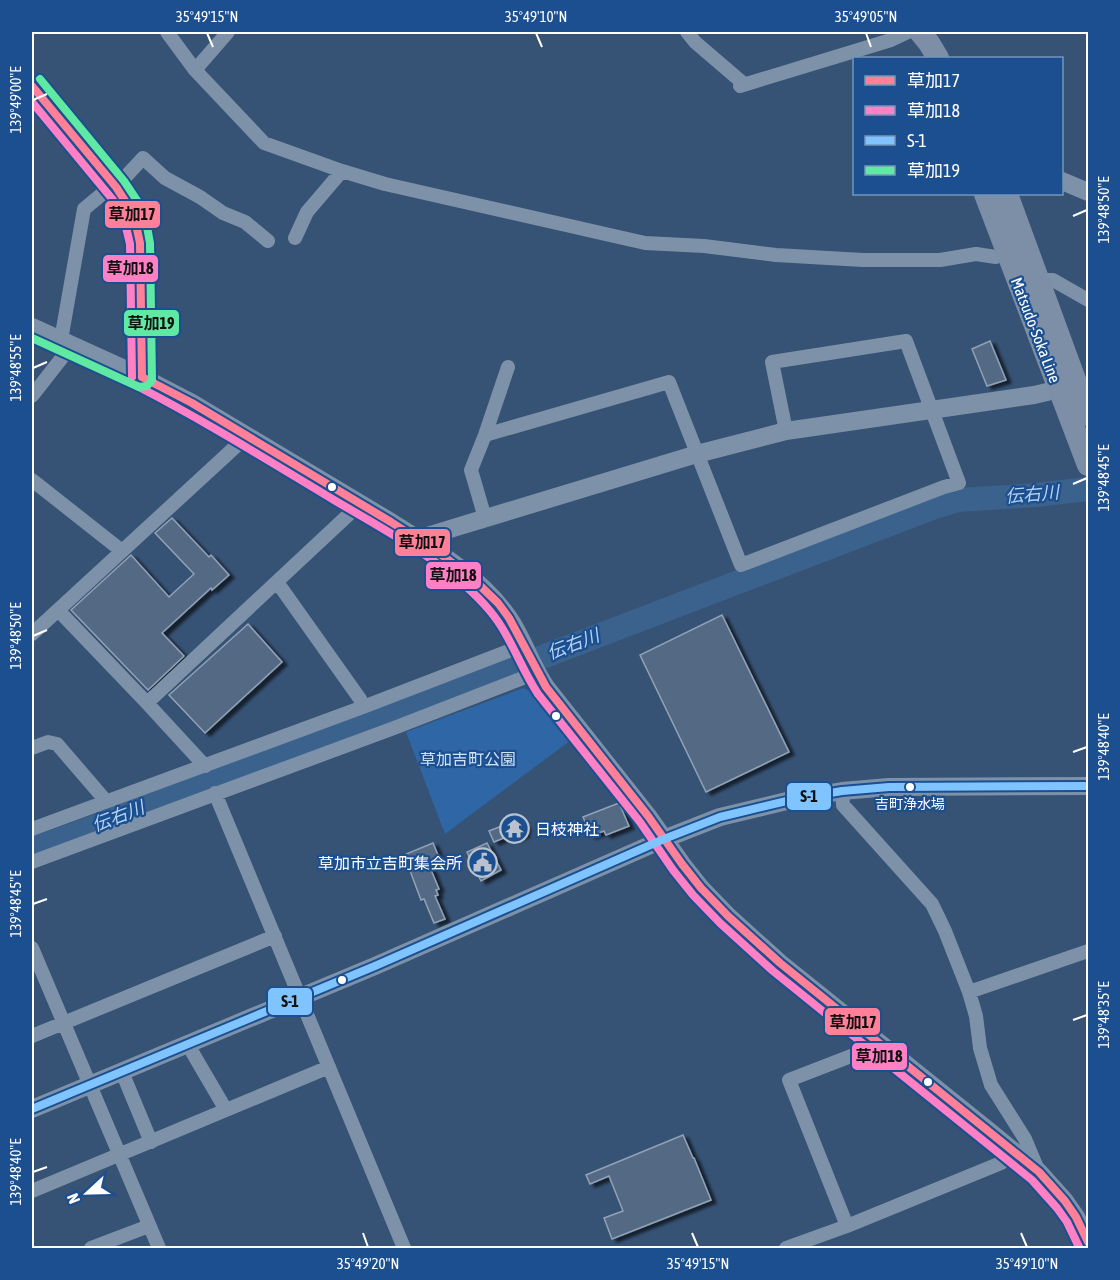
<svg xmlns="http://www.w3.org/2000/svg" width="1120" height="1280" viewBox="0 0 1120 1280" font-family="'Asap Condensed','Noto Sans JP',sans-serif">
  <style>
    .green { fill: #2f66a5 }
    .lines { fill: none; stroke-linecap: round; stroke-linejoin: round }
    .river { stroke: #3b618d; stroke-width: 24 }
    .building { fill: #526984; stroke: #92a2b6; stroke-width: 1.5; filter: url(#shadow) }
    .minor { stroke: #7d92a8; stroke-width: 14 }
    .tertiary { stroke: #7d92a8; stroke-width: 18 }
    .primary { stroke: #7d8ea7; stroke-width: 22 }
    .bus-1-casing { stroke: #1b4f8f; stroke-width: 12 }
    .bus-2-casing { stroke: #1b4f8f; stroke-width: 12 }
    .bus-3-casing { stroke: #1b4f8f; stroke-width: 12 }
    .bus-4-casing { stroke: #1b4f8f; stroke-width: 12 }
    .bus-1 { stroke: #ff8098; stroke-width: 8 }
    .bus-2 { stroke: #ff80c5; stroke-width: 8 }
    .bus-3 { stroke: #80c4ff; stroke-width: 8 }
    .bus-4 { stroke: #60e9a3; stroke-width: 8 }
    .ticks { fill: none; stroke: #fff; stroke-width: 2 }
    .bus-dot { fill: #fff; stroke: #1b4f8f; stroke-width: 2 }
    .labels { text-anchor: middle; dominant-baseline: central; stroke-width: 4.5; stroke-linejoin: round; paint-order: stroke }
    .bus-label { font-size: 14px; fill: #fff; stroke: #1b4f8f }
    .street-label { font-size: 16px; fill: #fff; stroke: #1b4f8f }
    .park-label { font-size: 16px; fill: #cfe3fa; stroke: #1b4f8f }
    .poi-label { font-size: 16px; fill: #fff; stroke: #1b4f8f; text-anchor: start }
    .water-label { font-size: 18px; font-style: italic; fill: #b5d3f5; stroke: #1b4f8f }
    .line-badge { stroke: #1b4f8f; stroke-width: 2 }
    .pale-badge-label { font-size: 16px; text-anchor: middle; font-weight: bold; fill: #111 }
    .neatline { fill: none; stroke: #fff; stroke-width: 2 }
    .ticks-label { font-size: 15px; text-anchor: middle; fill: #fff }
  </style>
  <defs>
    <filter id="shadow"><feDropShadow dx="5" dy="3" stdDeviation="1.5" flood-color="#0009"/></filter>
  </defs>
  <rect width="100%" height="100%" fill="#365274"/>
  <path class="green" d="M523 688 531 691 571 740 445 834 406 732Z"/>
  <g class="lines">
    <path class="river" d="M32 849 81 832 278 756 519 666 932 508 958 500 1036 495 1088 489"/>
  </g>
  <path class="building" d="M990 341 1006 380 987 386 972 349Z
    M172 518 209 557 211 555 229 575 212 590 211 588 162 633 184 656 148 690 71 610 131 555 169 597 194 574 155 533Z
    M722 615 789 752 706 792 640 655Z
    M248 624 282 662 205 733 169 695Z
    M619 803 629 826 606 835 604 831 591 836 583 817Z
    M518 816 520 821 522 820 526 829 523 830 525 834 512 839 511 835 494 842 489 831 507 824 506 822Z
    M433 843 440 860 429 865 439 889 436 890 438 895 435 896 445 919 434 923 424 899 421 900 406 860 409 859 406 854Z
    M487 843 501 870 481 881 467 852Z
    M683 1135 693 1158H694L711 1200 612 1239 604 1218 623 1211 609 1176 590 1184 586 1175Z"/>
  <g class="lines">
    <path class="minor" d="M167 32 195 70 264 143 342 171 385 184 645 243 704 246 776 255 863 260H940L976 254 996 257 1007 253
      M687 32 695 42 744 84
      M195 70 228 32
      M740 86 891 40 908 32
      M116 187 143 158 165 178 200 197 223 213 245 222 268 241
      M295 238 307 212 342 171
      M1040 280H1053L1088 300
      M61 340 84 209 113 185
      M32 396 72 345
      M485 435 669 382 741 565 944 487 959 483 906 341 772 362 786 431
      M32 480 122 551
      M485 518 471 470 485 435 508 367
      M277 582 360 699 363 707
      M58 610 147 703 205 766
      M32 634 246 437
      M147 703 360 504
      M32 748 48 742 57 744 106 801
      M842 791 843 805 932 904 945 931 969 992 976 1016 980 1048 991 1085 1025 1139 1038 1170
      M215 793 404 1248
      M32 829 363 707 524 645
      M32 862 394 728 536 673
      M32 948 159 1248
      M969 992 1088 951
      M32 1036 275 936
      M188 1045 226 1110
      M122 1072 151 1142
      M32 1191 329 1067
      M847 1226 789 1080 864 1051 874 1040
      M91 1248 149 1226
      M786 1248 847 1226 1001 1163 1013 1151"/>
    <path class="tertiary" d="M32 86 116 187C131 207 137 218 140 243L142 377
      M1062 181 1088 192
      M32 327 142 377 192 403 391 522C432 548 481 577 509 618 524 640 531 665 546 687L648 816 682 864 701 888 728 916 780 963 989 1131 1039 1172 1065 1201 1076 1217 1088 1242
      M417 539 697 454 786 431 1034 395 1047 392 1069 384
      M32 1109 375 966 664 839 720 817 795 799 842 791 889 787 1088 786"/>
    <path class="primary" d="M920 32 929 43 938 58
      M985 194 1088 465
      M1007 194 1088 415"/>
    <defs>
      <path id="bus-1" d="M32 86 116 187 129 207 135 220 140 243 142 377
        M142 377 192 403 391 522 439 553 470 576 498 603 509 618 546 687 648 816 682 864 701 888 728 916 780 963 1039 1172 1065 1201 1076 1217 1088 1242"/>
      <path id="bus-2" d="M32 102 113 200 125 223 130 244 132 377
        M137 386C205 421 269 461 334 500 386 531 452 565 490 611 511 636 520 667 538 694L640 822 673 870 693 895 720 923 773 971 1032 1180 1057 1208 1067 1222 1079 1247"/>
      <path id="bus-3" d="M32 1109 375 966 664 839 720 817 795 799 842 791 889 787 1088 786"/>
      <path id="bus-4" d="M32 338 139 387 147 386 152 380 150 243 145 216 138 202 124 181 40 79"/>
    </defs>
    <use href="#bus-1" class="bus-1-casing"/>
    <use href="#bus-2" class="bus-2-casing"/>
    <use href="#bus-3" class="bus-3-casing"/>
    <use href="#bus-4" class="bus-4-casing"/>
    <use href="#bus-1" class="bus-1"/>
    <use href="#bus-2" class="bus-2"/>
    <use href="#bus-3" class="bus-3"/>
    <use href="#bus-4" class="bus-4"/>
  </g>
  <path class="ticks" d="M207 33 213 47M536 33 542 47M866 33 871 47M33 100 47 94M1073 216 1087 210M33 368 47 362M1073 484 1087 478M33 636 47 630M1073 752 1087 747M33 904 47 899M1073 1020 1087 1015M33 1172 47 1167M363 1233 368 1247M692 1233 698 1247M1021 1233 1027 1247"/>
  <defs>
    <symbol id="temple-ring" viewBox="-11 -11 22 22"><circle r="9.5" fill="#1b4f8f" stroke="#b9c2ce" stroke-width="1.5"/><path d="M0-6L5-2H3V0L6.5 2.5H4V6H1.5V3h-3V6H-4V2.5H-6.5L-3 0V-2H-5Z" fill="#b9c2ce"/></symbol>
    <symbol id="civic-ring" viewBox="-11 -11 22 22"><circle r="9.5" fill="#1b4f8f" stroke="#b9c2ce" stroke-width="1.5"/><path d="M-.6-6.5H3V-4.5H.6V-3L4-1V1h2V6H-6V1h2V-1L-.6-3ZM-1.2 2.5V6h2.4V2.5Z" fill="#b9c2ce"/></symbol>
  </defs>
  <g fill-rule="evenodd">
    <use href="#temple-ring" x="498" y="812" width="33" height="33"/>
    <use href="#civic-ring" x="466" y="846" width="33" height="33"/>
  </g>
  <g class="bus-dot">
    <circle cx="332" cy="487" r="5"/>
    <circle cx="556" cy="716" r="5"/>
    <circle cx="910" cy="787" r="5"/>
    <circle cx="342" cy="980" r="5"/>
    <circle cx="928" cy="1082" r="5"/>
  </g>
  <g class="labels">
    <g class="bus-label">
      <text x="910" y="804">吉町浄水場</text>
    </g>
    <g class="street-label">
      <text transform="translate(1036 330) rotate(69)">Matsudo-Soka Line</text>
    </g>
    <g class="park-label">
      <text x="468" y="759">草加吉町公園</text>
    </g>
    <g class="poi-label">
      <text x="535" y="829">日枝神社</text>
      <text x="462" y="863" text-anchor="end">草加市立吉町集会所</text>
    </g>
    <g class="water-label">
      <text transform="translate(1032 494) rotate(-5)">伝右川</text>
      <text transform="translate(573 644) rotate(-21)">伝右川</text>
      <text transform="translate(118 816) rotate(-21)">伝右川</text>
    </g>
  </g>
  <g class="line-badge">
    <rect x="104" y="200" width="57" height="29" rx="6" fill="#ff8098"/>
    <rect x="102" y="254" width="57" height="29" rx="6" fill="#ff80c5"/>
    <rect x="123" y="309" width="57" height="28" rx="6" fill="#60e9a3"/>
    <rect x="394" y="528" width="57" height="29" rx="6" fill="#ff8098"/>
    <rect x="425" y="561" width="57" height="29" rx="6" fill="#ff80c5"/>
    <rect x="786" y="782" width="46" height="29" rx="6" fill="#80c4ff"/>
    <rect x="267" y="987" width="46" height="29" rx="6" fill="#80c4ff"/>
    <rect x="824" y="1007" width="57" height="29" rx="6" fill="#ff8098"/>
    <rect x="851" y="1042" width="57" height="29" rx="6" fill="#ff80c5"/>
  </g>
  <g class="pale-badge-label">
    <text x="132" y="220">草加17</text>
    <text x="130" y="274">草加18</text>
    <text x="151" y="329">草加19</text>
    <text x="422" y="548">草加17</text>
    <text x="453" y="581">草加18</text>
    <text x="809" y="802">S-1</text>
    <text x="290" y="1007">S-1</text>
    <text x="853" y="1028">草加17</text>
    <text x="879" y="1062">草加18</text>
  </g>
  <rect width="1120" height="1280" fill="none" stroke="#1b4f8f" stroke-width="66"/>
  <rect x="853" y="57" width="210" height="138" fill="#1b4f8f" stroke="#7695bc" stroke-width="1.5"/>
  <rect x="865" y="76" width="30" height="9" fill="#ff8098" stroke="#7695bc" stroke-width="1.5"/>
  <text x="907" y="87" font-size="18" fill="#ffffff">草加17</text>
  <rect x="865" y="106" width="30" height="9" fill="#ff80c5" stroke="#7695bc" stroke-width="1.5"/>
  <text x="907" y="117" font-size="18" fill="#ffffff">草加18</text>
  <rect x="865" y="136" width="30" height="9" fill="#80c4ff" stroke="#7695bc" stroke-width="1.5"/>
  <text x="907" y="147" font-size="18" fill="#ffffff">S-1</text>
  <rect x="865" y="166" width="30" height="9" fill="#60e9a3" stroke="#7695bc" stroke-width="1.5"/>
  <text x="907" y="177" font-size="18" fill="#ffffff">草加19</text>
  <g transform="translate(87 1193) rotate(248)" stroke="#1b4f8f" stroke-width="4.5" paint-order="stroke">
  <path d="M0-4.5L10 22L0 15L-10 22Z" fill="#ffffff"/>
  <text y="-9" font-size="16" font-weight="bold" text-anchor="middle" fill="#ffffff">N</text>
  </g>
  <rect x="33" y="33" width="1054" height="1214" class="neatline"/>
  <g class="ticks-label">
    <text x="207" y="22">35°49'15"N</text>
    <text x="536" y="22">35°49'10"N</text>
    <text x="866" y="22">35°49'05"N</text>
    <text transform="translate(16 100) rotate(-90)" y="5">139°49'00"E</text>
    <text transform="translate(1104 210) rotate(-90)" y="5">139°48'50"E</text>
    <text transform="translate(16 368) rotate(-90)" y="5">139°48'55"E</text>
    <text transform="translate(1104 478) rotate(-90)" y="5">139°48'45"E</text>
    <text transform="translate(16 636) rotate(-90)" y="5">139°48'50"E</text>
    <text transform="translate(1104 747) rotate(-90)" y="5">139°48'40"E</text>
    <text transform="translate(16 904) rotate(-90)" y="5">139°48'45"E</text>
    <text transform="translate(1104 1015) rotate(-90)" y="5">139°48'35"E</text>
    <text transform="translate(16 1172) rotate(-90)" y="5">139°48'40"E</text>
    <text x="368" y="1269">35°49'20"N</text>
    <text x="698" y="1269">35°49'15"N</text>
    <text x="1027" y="1269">35°49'10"N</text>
  </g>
</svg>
